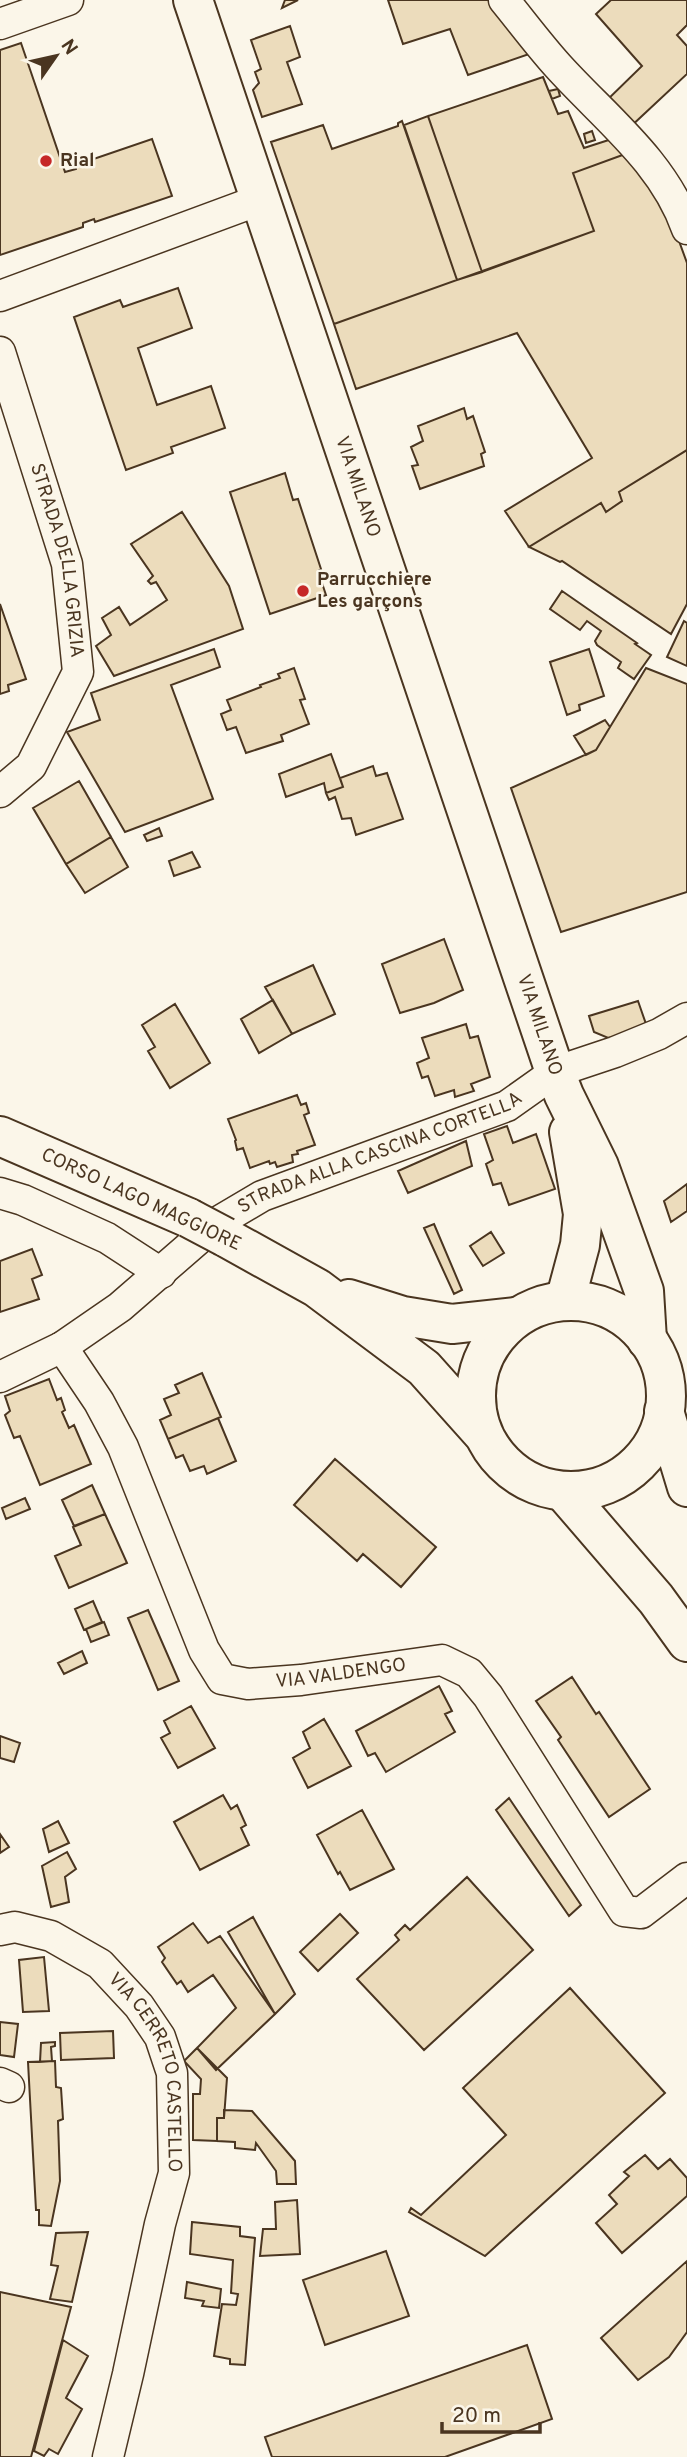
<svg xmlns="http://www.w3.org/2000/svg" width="687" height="2457" viewBox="0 0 687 2457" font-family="Overpass,sans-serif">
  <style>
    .building { fill: #ecdcbc; stroke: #4a3520; stroke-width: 2 }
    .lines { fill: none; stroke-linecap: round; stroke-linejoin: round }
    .street-casing { stroke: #4a3520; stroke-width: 33 }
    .secondary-casing { stroke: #4a3520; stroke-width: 42 }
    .highway-casing { stroke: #4a3520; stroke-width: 42 }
    .street { stroke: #fbf6e9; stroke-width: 30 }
    .secondary { stroke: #fbf6e9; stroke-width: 38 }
    .highway { stroke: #fbf6e9; stroke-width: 38 }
    .highway-bridge-casing { stroke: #4a3520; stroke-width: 42; stroke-linecap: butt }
    .highway-bridge { stroke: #fbf6e9; stroke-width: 38 }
    .poi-dot { fill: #c62828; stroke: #fbf6e9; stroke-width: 2.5 }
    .labels { text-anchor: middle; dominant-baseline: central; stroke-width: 5; stroke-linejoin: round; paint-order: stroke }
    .poi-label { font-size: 19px; font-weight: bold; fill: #4a3520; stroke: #fbf6e9; text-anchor: start }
    .street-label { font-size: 19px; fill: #4a3520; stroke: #fbf6e9 }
  </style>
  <rect width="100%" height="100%" fill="#fbf6e9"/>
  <path class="building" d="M285 0H298L282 8Z
    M388 0H492L535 52 468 75 450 29 403 44Z
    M611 0H687V25L677 35 687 46V74L628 129 604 103 642 66 596 14Z
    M290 26 300 57 287 62 302 104 262 117 253 90 259 83 255 72 261 69 251 40Z
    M21 43 65 172 76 169V165L152 139 172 196 95 222 94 219 83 223V227L0 255V50Z
    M543 77 558 114 568 111 584 148 615 138 628 153 573 173 594 231 482 272 428 116Z
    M558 89 560 96 552 99 549 91Z
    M428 116 482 272 457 280 404 125Z
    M402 121 457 280 334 324 271 142 323 125 332 149 398 126V123Z
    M592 131 595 140 586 143 584 134Z
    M628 153 667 208 687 263V450L619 492 622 501 606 512 601 503 529 547 505 511 592 458 517 333 356 389 334 324 594 231 573 173Z
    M178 288 192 328 138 348 157 405 211 386 225 428 171 447 173 453 126 470 74 317 120 300 123 307Z
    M464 408 467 419 473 416 485 452 481 454 484 466 420 489 412 466 418 465 411 447 423 441 418 426Z
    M687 450V604L671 634 562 561 560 562 529 547 601 503 606 512 622 501 619 492Z
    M285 473 293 500 298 499 321 569 318 571 326 595 270 614 230 492Z
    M182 512 229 586 243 629 114 676 96 646 111 635 102 618 119 607 130 625 167 600 156 582 151 584 148 581 153 576 131 544Z
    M562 591 637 643 635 644 651 655 634 679 618 668 621 662 597 645 595 641 601 631 587 621 580 630 550 609Z
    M0 604 26 679 8 685 9 691 0 694Z
    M684 621 687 623V666L667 657Z
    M214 649 220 667 171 685 213 799 125 832 67 732 100 720 91 693Z
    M589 649 604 696 579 705 580 710 567 715 550 662Z
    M294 668 305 699 300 700 309 724 281 735 283 741 246 753 236 727 227 730 221 714 231 710 227 700 261 687 260 685 280 678 278 674Z
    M646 668 687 684V892L561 932 511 788 596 750Z
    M605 720 610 727 596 750 586 755 574 736Z
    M331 754 343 787 326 793 324 783 286 797 279 774Z
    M373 766 376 776 387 773 403 819 356 835 351 818 342 819 335 797 329 800 326 793 343 787 340 778Z
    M79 781 111 837 66 864 33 808Z
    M159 828 162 836 147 841 144 835Z
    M111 837 128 867 85 893 66 864Z
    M192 852 200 867 174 876 169 861Z
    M444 939 463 990 434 1003 400 1013 382 964Z
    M313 965 335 1014 292 1034 265 987Z
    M273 1000 292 1034 259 1053 241 1019Z
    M638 1001 646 1024 613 1040 594 1032 589 1016Z
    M175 1004 210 1063 170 1088 148 1051 155 1047 142 1025Z
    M466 1024 470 1038 478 1036 490 1077 471 1084 474 1091 455 1097 454 1090 435 1096 428 1076 422 1078 417 1063 429 1058 422 1038Z
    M297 1095 301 1105 306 1103 309 1113 304 1115 315 1145 297 1151 298 1154 292 1155 293 1162 277 1167 275 1162 270 1164 269 1161 250 1168 243 1148 237 1150 235 1141 236 1140 228 1119Z
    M507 1126 513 1143 536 1134 555 1189 509 1205 501 1183 493 1185 486 1164 493 1160 484 1134Z
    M466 1141 472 1166 408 1193 398 1171Z
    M687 1184V1211L671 1222 664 1201Z
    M434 1224 462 1290 454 1294 424 1228Z
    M491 1232 504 1253 483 1266 470 1246Z
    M32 1249 42 1275 32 1279 39 1299 0 1312V1261Z
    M202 1373 221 1417 168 1439 160 1420 171 1415 164 1399 179 1393 175 1385Z
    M49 1379 57 1400 61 1398 65 1410 62 1412 69 1428 74 1425 91 1464 40 1485 20 1436 14 1438 5 1415 10 1411 5 1396Z
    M218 1418 236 1461 207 1474 204 1466 190 1471 183 1455 176 1458 168 1439Z
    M335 1459 436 1547 401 1587 363 1554 357 1561 294 1505Z
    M92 1485 105 1514 74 1526 62 1500Z
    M25 1498 30 1509 6 1519 2 1508Z
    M105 1514 127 1563 69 1588 55 1556 81 1545 73 1527Z
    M93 1601 102 1622 84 1630 75 1609Z
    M148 1610 179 1681 158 1690 128 1618Z
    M104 1622 109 1635 91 1642 86 1629Z
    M82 1651 87 1663 64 1674 58 1663Z
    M572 1677 596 1714 599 1712 650 1789 609 1817 558 1740 561 1737 536 1701Z
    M439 1686 452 1711 445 1714 455 1732 386 1772 375 1753 368 1756 356 1731Z
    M191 1706 215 1748 178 1768 161 1738 170 1733 164 1721Z
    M324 1719 351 1766 308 1788 293 1758 310 1748 303 1732Z
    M0 1736 20 1743 14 1762 0 1758Z
    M223 1795 231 1809 237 1805 246 1825 241 1828 249 1845 200 1870 174 1822Z
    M509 1798 581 1905 569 1916 496 1810Z
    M362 1810 394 1869 350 1890 340 1872 338 1874 317 1835Z
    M58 1821 69 1843 49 1852 43 1829Z
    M0 1834 9 1847 0 1853Z
    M67 1852 76 1869 65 1877 69 1902 51 1907 42 1866Z
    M467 1877 533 1950 424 2050 357 1979 399 1940 395 1935 405 1925 410 1930Z
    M340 1914 358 1933 318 1971 300 1952Z
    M253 1917 295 1994 275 2014 228 1932Z
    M193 1923 208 1943 220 1936 275 2014 216 2070 197 2048 236 2008 213 1975 188 1992 181 1981 177 1984 162 1962 165 1958 158 1947Z
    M44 1957 49 2011 23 2012 19 1960Z
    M570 1988 665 2093 485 2256 409 2212 411 2208 421 2215 506 2135 463 2088Z
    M0 2022 18 2024 14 2057 0 2055Z
    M113 2031 114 2058 61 2060 60 2033Z
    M55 2042V2046L51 2047 52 2061 40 2062 41 2043Z
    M197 2048 227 2078 224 2118H217V2141L193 2140V2094H200L201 2079 184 2061Z
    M55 2061 56 2087 61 2088 63 2119 58 2121 60 2181 51 2226 39 2225V2210H36L28 2062Z
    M224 2110 252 2111 295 2161 296 2184H277L276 2171 256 2143 255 2150 235 2148V2142L217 2141V2118H224Z
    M645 2155 658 2169 670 2159 687 2178V2196L622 2253 596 2223 617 2204 609 2195 629 2176 624 2172Z
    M297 2200 300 2254 260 2256 263 2229H276L275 2202Z
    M192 2222 240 2227V2236L255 2238 245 2365 230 2364V2359L214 2356 222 2304 236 2305 238 2294 231 2293 233 2260 190 2254Z
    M88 2232 72 2302 50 2299 58 2266 51 2265 56 2233Z
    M386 2251 409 2316 325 2345 303 2280Z
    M687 2261V2332L669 2357 638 2380 601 2338Z
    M187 2282 221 2289 219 2308 202 2306 204 2301 185 2298Z
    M0 2292 71 2307 31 2457H0Z
    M63 2340 88 2356 66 2398 82 2409 58 2454 49 2449 44 2456 34 2451Z
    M527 2345 552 2419 445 2457H272L265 2437Z"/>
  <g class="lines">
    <defs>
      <g id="street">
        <path d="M504 0C522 22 539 45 558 66 604 117 664 162 687 229"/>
        <path d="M0 24 68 0"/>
        <path d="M0 296 262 199"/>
        <path id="s1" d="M0 352 67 564 78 672 31 766 0 792"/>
        <path d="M0 1193 23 1200 107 1238 161 1273"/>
        <path id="s2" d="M62 1347 99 1402 123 1447 204 1650 222 1679 248 1684 301 1680 442 1660 469 1673 488 1696 624 1911 641 1913 687 1878"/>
        <path id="s3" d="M0 1377 62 1347 120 1307 218 1222 262 1196 507 1106 555 1072 615 1052 659 1034 687 1018"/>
        <path id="s4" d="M0 1930 15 1927 51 1936 100 1964 139 2006 160 2037 172 2073 174 2173 160 2224 128 2374 108 2457"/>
        <path d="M0 2083 9 2087"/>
      </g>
      <g id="secondary">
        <path id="s5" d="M193 0 555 1072 564 1095 599 1166 644 1291 647 1340"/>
        <path d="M565 1301 580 1245 583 1214 569 1132"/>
        <circle cx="571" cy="1396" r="95"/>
        <path d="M664 1411 687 1487"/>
        <path d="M563 1491 656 1599 687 1642"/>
      </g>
      <path id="highway" d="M0 1136 189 1218
        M225 1237 317 1288 424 1368 483 1434
        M349 1299 403 1316 452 1324 516 1317"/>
    </defs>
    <use href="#street" class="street-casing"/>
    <use href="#secondary" class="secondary-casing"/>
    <use href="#highway" class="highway-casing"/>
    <use href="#street" class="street"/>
    <use href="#secondary" class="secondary"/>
    <use href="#highway" class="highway"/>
    <defs>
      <path id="highway-bridge" d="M189 1218 225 1237"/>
    </defs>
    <use href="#highway-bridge" class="highway-bridge-casing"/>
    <use href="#highway-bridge" class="highway-bridge"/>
  </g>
  <g class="poi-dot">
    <circle cx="46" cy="161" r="7"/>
    <circle cx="303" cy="591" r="7"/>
  </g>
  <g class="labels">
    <g class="poi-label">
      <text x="60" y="161">Rial</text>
      <text x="317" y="580">Parrucchiere<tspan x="317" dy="22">Les garçons</tspan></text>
    </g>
    <g class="street-label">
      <text stroke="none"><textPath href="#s5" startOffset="514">VIA MILANO</textPath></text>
      <text stroke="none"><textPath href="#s1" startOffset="217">STRADA DELLA GRIZIA</textPath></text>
      <text stroke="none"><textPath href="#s5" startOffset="1082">VIA MILANO</textPath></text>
      <text stroke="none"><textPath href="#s3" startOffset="446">STRADA ALLA CASCINA CORTELLA</textPath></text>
      <text transform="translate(141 1200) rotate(25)">CORSO LAGO MAGGIORE</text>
      <text stroke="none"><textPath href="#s2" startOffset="490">VIA VALDENGO</textPath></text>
      <text stroke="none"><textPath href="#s4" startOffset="233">VIA CERRETO CASTELLO</textPath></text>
    </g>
  </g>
  <g transform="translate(56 56) rotate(56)" stroke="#fbf6e9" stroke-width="5" paint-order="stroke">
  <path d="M0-5L12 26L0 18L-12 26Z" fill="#4a3520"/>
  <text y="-10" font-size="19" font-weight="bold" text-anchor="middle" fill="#4a3520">N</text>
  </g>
  <path d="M442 2422v10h98v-10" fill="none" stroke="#4a3520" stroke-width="3.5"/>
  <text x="452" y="2422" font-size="21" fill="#4a3520" stroke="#fbf6e9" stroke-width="5" paint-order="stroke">20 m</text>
</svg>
